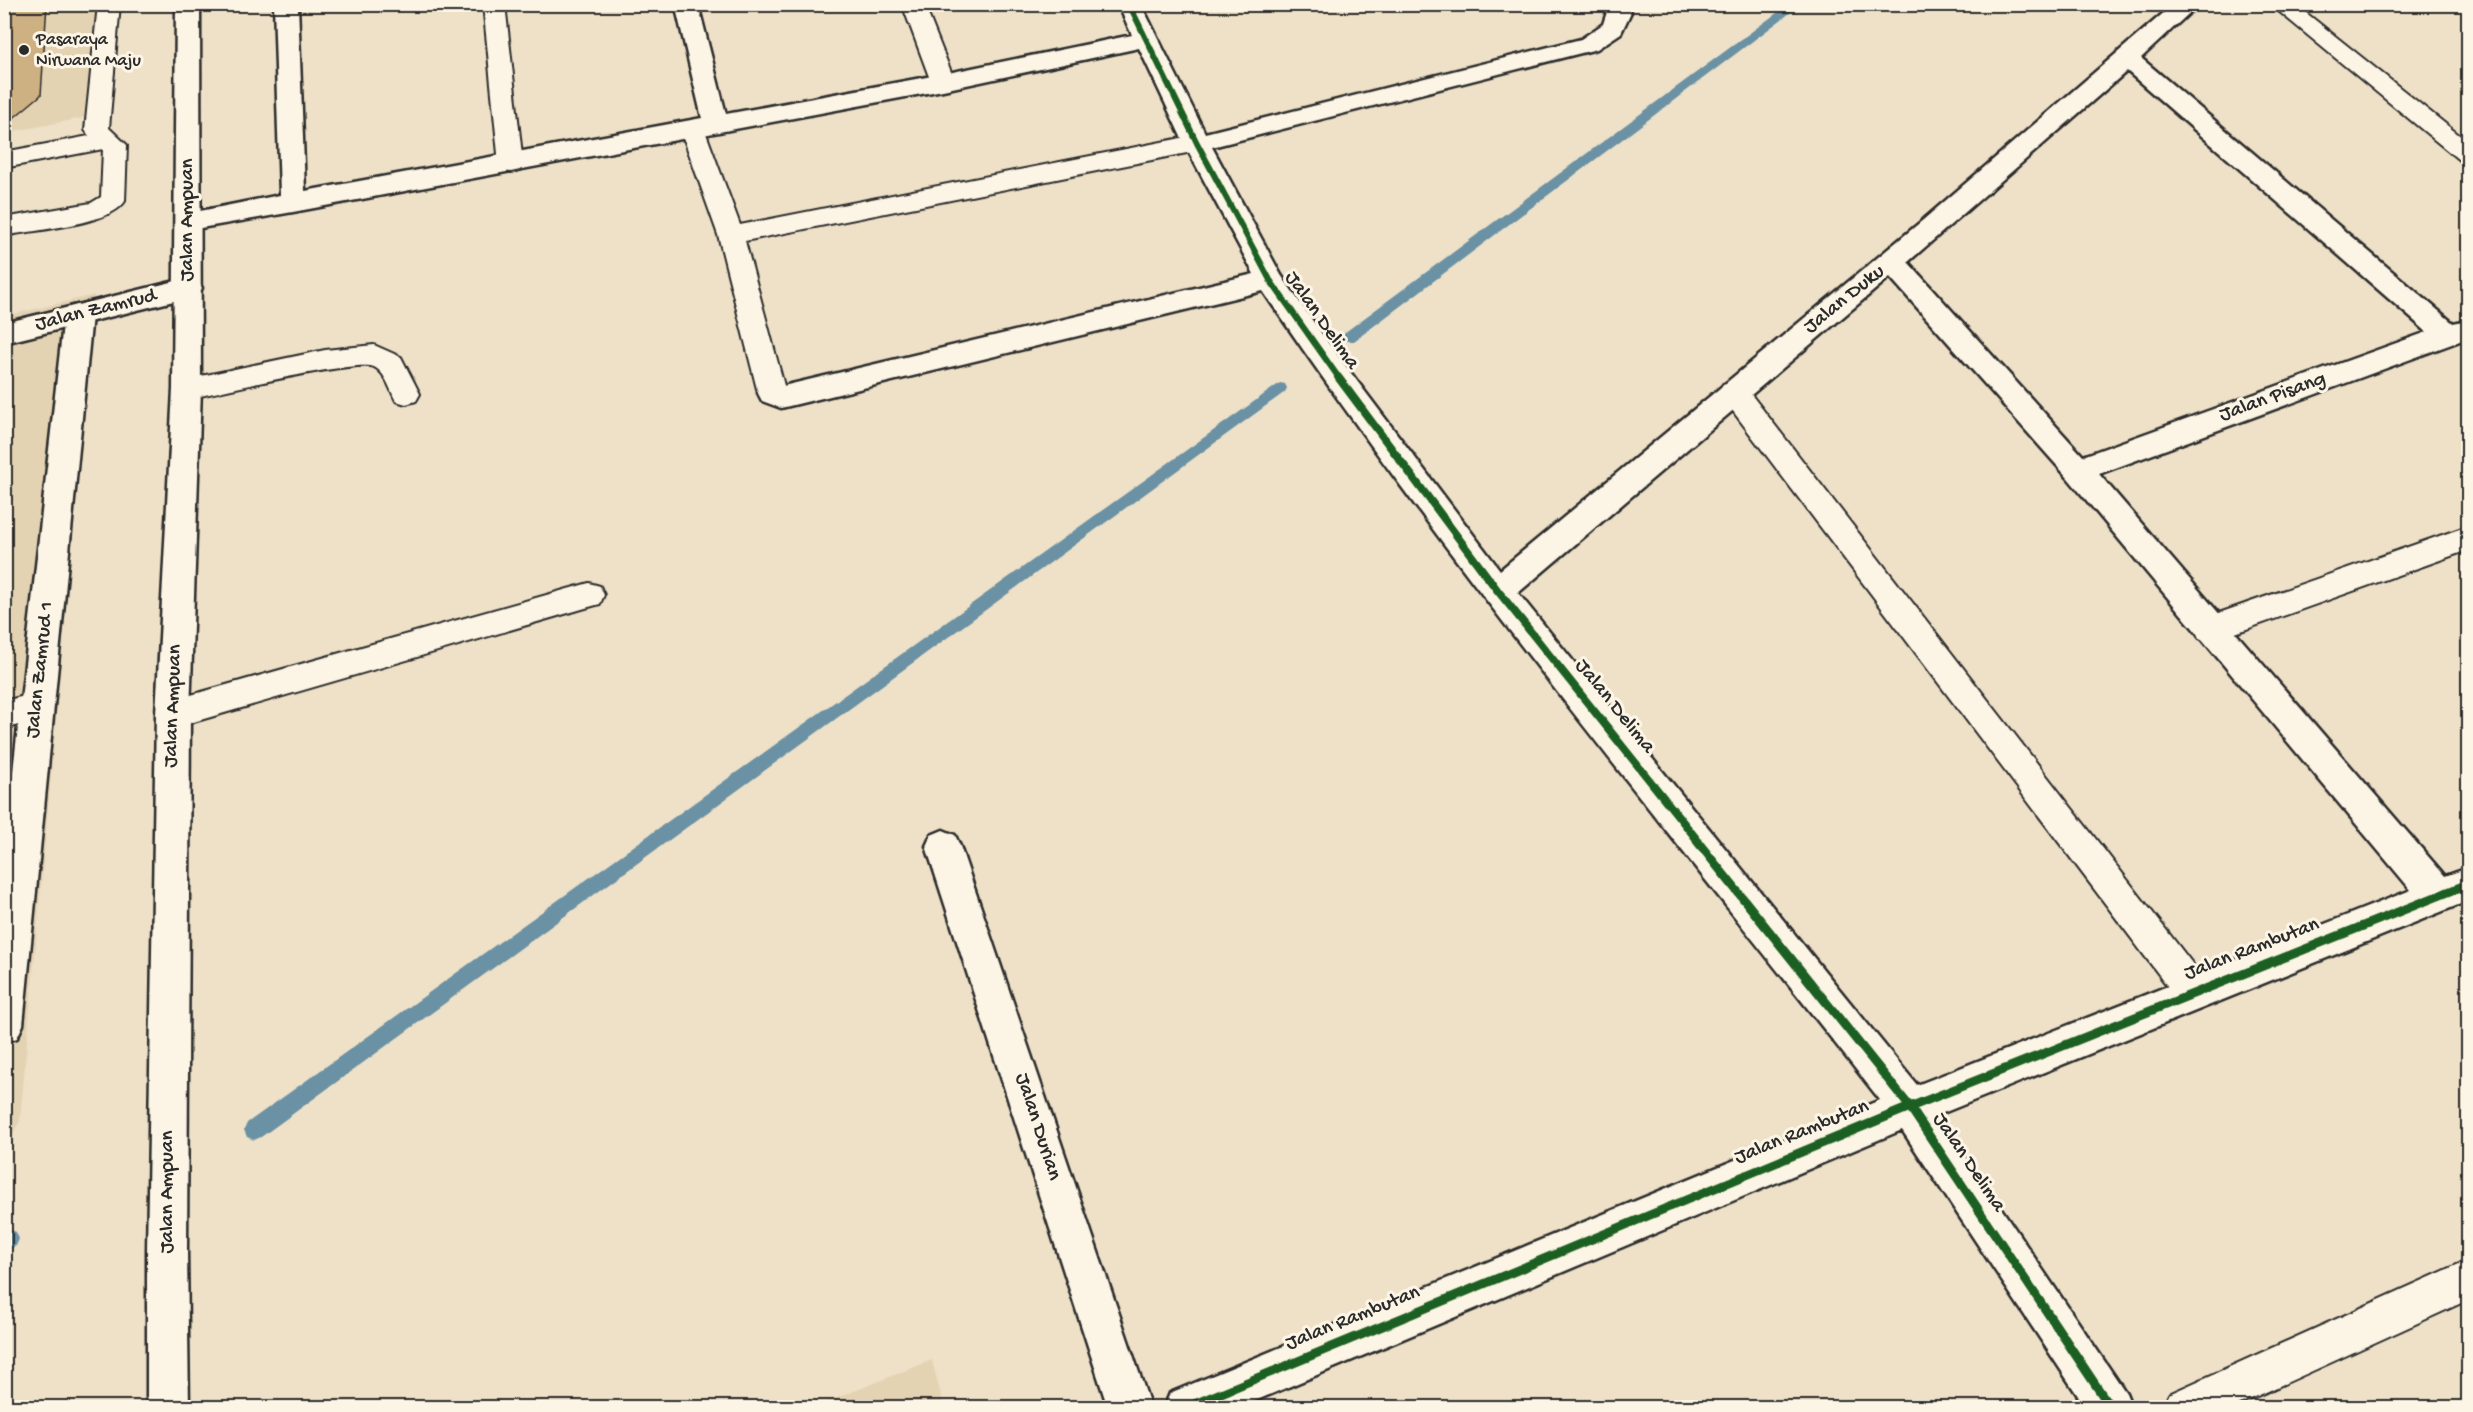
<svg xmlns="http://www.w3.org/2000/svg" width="2473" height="1412" viewBox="0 0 2473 1412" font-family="'Gochi Hand',sans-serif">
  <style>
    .built { fill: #e4d3b3 }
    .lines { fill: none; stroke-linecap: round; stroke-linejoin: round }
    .stream { fill: #6a91a4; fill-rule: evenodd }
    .building { fill: #cdb183; stroke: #2b2b2b; stroke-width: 1.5 }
    .service-casing { stroke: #2b2b2b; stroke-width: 4 }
    .minor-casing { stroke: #2b2b2b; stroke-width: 5 }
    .tertiary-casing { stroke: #2b2b2b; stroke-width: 5 }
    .primary-casing { stroke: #2b2b2b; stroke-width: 5 }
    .service { fill: #fcf5e5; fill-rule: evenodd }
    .minor { fill: #fcf5e5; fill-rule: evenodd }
    .tertiary { fill: #fcf5e5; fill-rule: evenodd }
    .primary { fill: #fcf5e5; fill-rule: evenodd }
    .cycleway-far2-casing { stroke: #fcf5e5; stroke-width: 9 }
    .cycleway-far1-casing { stroke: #fcf5e5; stroke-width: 11 }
    .cycleway-casing { stroke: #fcf5e5; stroke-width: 13 }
    .cycleway-far2 { stroke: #1b5e20; stroke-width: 6 }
    .cycleway-far1 { stroke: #1b5e20; stroke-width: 8 }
    .cycleway { stroke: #1b5e20; stroke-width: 9 }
    .poi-dot { fill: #2b2b2b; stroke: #fcf5e5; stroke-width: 2 }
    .labels { text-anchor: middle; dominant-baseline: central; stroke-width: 6; stroke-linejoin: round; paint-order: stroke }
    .far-poi-label { font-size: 18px; fill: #2b2b2b; stroke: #fcf5e5; text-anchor: start }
    .street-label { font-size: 21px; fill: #2b2b2b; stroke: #fcf5e5 }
  </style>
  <rect width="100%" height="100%" fill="#eee1c8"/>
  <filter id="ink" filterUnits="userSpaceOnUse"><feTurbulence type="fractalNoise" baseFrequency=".0167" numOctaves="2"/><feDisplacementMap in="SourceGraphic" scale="12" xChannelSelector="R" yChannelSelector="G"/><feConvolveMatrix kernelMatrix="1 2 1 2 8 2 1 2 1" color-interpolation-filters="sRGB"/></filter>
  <g filter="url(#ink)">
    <path class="built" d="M5 5H99L88 117 5 133Z
      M94 295 20 1121 5 1147V316Z
      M932 1360 944 1407H814Z"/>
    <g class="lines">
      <path class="stream" d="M1789 4H1802L1354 341H1344V333Z
        M1280 383 1285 384 1287 388 1285 392 261 1137 254 1140 247 1137 244 1130 247 1123Z
        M9 1229 16 1232 19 1239 16 1246 4 1251V1231Z"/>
    </g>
    <path class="building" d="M4 4H47L41 95 4 126Z"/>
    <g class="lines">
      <defs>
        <path id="service" d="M98 4H120L109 128 127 145 125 201C111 225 32 230 4 236V218L91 203 101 197 103 149 4 168V152L89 136 85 130Z
          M483 4H505L523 164 520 170 511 172 502 170 499 164Z
          M902 4H924L955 82 951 87 943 89 935 87 931 82Z
          M2270 4H2295L2468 142V162L2459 160Z
          M692 120 700 123 704 128 740 225 1197 135 1205 137 1209 143 1205 149 1197 151 745 241 786 393 782 400 772 403 762 400 758 393 718 235 680 128 684 123Z
          M374 345 401 357 420 394 416 401 406 404 396 401C390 390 386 373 374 367 356 359 215 393 187 399L177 396 173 389 177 382 187 379 325 350Z
          M1733 381 1743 384 2205 980 2211 992 2205 1004 2193 1009 2181 1004 1723 398 1719 391 1723 384Z
          M2468 526V550L2210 642 2199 638 2195 629 2199 620Z
          M589 583 600 586 604 595 600 604 589 607 173 728 162 724 157 714 162 704 173 700Z
          M37 693 48 697 53 707 48 717 4 729V701Z
          M2468 1260V1300L2231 1408H2163L2169 1394Z"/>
        <path id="minor" d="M274 4H298L305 191 702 118 675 4H698L726 114 943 74 1132 35 1118 4H1141L1205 133 1581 39 1603 24 1607 12 1604 4H1627L1631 12 1621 33 1597 49 1212 147 1281 275 1326 340 1500 570 1923 220 2174 4H2199L2141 58 2453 323 2468 320V338L2099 474 2445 876 2468 868V901L1938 1115 2126 1393 2132 1408H2086L1902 1130 1238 1408H1164L1170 1393 1880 1100C1671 834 1453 572 1263 291L781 408 762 401 758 393 762 385 772 382 783 386 1254 274 1184 143 1139 48 943 90 293 212 189 230 180 227 176 221 180 215 280 195ZM2127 71 2427 332 2083 456 1908 262ZM1890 277 2068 478 2411 890 1917 1085 1518 593Z
          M78 305 88 308 92 315 23 1025 17 1038 4 1043V852L64 315 68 308Z
          M943 830 955 835 960 846 1151 1408H1108L926 846 931 835Z"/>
        <path id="tertiary" d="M188 278 198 281 202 288 198 295 4 343V323Z"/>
        <path id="primary" d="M176 4H200L201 389 190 714 187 1250 189 1408H147V1250L156 714 173 389Z"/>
      </defs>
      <use href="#service" class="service-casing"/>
      <use href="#minor" class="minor-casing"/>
      <use href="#tertiary" class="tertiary-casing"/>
      <use href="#primary" class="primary-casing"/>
      <use href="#service" class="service"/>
      <use href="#minor" class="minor"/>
      <use href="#tertiary" class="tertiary"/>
      <use href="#primary" class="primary"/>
      <defs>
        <path id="cycleway-far2" d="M1129 4 1197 143 1270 280 1339 378"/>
        <path id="cycleway-far1" d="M1338 377 1498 591 1699 842"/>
        <path id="cycleway" d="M1697 841 1910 1107 2111 1408
          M1185 1408 1910 1107 2468 884"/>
      </defs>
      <use href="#cycleway-far2" class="cycleway-far2-casing"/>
      <use href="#cycleway-far1" class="cycleway-far1-casing"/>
      <use href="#cycleway" class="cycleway-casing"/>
      <use href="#cycleway-far2" class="cycleway-far2"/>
      <use href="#cycleway-far1" class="cycleway-far1"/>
      <use href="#cycleway" class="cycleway"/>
    </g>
  </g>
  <circle class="poi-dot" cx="24" cy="50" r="6"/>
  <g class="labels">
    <g class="far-poi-label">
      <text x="36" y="40">Pasaraya<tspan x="36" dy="21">Nirwana Maju</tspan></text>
    </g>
    <g class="street-label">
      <text transform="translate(188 220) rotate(-90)">Jalan Ampuan</text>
      <text transform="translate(1845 300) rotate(-39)">Jalan Duku</text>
      <text transform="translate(96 311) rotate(-14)">Jalan Zamrud</text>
      <text transform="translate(1321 321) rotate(55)">Jalan Delima</text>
      <text transform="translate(2273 398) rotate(-20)">Jalan Pisang</text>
      <text transform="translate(41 670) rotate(-84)">Jalan Zamrud 1</text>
      <text transform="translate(174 706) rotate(-88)">Jalan Ampuan</text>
      <text transform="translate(1614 707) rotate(51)">Jalan Delima</text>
      <text transform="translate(2252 950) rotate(-21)">Jalan Rambutan</text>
      <text transform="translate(1037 1127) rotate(72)">Jalan Durian</text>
      <text transform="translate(1802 1133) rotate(-22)">Jalan Rambutan</text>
      <text transform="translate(1968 1163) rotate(56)">Jalan Delima</text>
      <text transform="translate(168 1192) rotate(-90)">Jalan Ampuan</text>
      <text transform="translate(1353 1319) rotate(-22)">Jalan Rambutan</text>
    </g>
  </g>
  <rect width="2473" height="1412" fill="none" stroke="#fcf5e5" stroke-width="24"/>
  <rect x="12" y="12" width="2449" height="1388" fill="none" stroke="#2b2b2b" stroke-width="2" filter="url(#ink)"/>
</svg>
